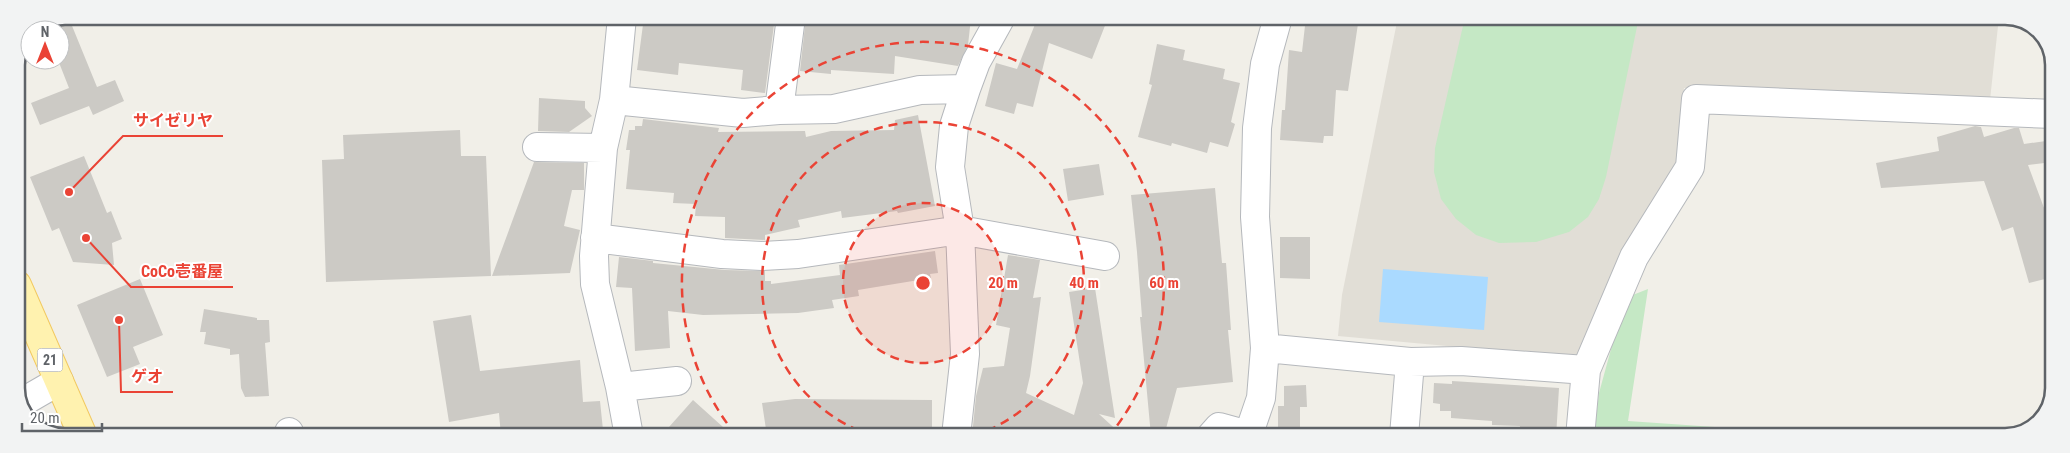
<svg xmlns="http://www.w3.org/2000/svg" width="2070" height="453" viewBox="0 0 2070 453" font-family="'Roboto Condensed','Noto Sans JP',sans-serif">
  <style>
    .education { fill: #e1ded6 }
    .green { fill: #c5e8c5 }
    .water { fill: #aadaff }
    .building { fill: #cccac5 }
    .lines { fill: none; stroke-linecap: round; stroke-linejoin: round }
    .minor-casing { stroke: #b5b8bc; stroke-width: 30 }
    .major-casing { stroke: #f2c960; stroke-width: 30 }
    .minor { stroke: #fff; stroke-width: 28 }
    .major { stroke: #fff2af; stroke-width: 28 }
    .ring { fill: none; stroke: #ea4335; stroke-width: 2.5; stroke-dasharray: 9 6 }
    .labels { text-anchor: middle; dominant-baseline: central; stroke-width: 4; stroke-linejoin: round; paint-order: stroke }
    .shield { fill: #fff; stroke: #8f9295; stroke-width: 1 }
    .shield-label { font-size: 14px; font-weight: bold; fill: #5f6368 }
    .rim { fill: none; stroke: #5f6368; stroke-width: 2.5 }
    .centre { fill: #ea4335; stroke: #fff; stroke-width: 2.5 }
    .ring-label { font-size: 15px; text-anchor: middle; font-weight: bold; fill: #ea4335; stroke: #fff; stroke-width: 4; stroke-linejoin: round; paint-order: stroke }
    .leader { fill: none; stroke: #ea4335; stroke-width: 2 }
    .callout-dot { fill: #ea4335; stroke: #fff; stroke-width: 2 }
    .callout-label { font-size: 16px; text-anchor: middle; font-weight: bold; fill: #ea4335; stroke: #fff; stroke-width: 4; stroke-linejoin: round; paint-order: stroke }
  </style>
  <rect width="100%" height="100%" fill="#f1efe8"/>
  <path class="education" d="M1398 17H1999L1990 100 1684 88 1679 160 1580 354 1567 357 1338 336 1342 295Z"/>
  <path class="green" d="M1465 17H1639L1606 177 1599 199 1588 217 1569 232 1536 242 1499 243 1476 235 1456 219 1441 199 1434 172 1435 148Z
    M1648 289 1628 421 1859 437H1594L1599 393 1625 298Z"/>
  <path class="water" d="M1383 269 1488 277 1484 330 1379 322Z"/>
  <path class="building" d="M65 16H68L97 87 115 80 124 101 93 115 89 106 40 125 31 103 69 88 58 60H60V30H46L44 25Z
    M644 17H775L765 93 741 90 743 70 679 63 678 75 637 70Z
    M806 17H960L971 18 968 45 958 66 895 56 894 74 831 70V74L800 71Z
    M1038 17H1089L1106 23 1092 59 1049 43 1033 107 1017 103 1014 114 985 106 996 63 1017 69Z
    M1306 17H1359L1348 91 1336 90 1333 136H1324L1323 143 1280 140 1282 110H1285L1289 50 1302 52Z
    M1157 44 1185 50 1183 60 1225 69 1223 79 1240 83 1231 122 1235 124 1228 147 1210 142 1207 153 1172 143 1171 146 1138 137 1152 85 1149 84Z
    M539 98 585 101V108L592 116 569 132 538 131Z
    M918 115 935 206 898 213 897 211 842 218 841 211 798 220 800 227 765 235V240L725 238V217L695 216 696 204 673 203 674 193 626 189 630 150H626L629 130H635V126H642L643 119 719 128 718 132 805 131 806 137 831 131 894 130 895 120Z
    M1975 126 1981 127 1984 137 2014 128H2019L2024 144 2053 140V162L2028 165 2053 232V277L2029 283 2013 227 2002 231 1984 181 1881 188 1876 163 1939 151 1937 137Z
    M460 130 461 156H486L491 276 326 282 322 160 344 159 343 135Z
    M84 156 107 213 111 211 122 239 112 243 114 265 73 262 59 228 52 231 30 177Z
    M534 162 584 163V190H572L564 226 580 230 570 273 492 276Z
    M1099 164 1104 195 1068 201 1063 169Z
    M1215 188 1222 263H1226L1231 330H1228L1233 382 1177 388 1164 436H1151L1140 317H1142L1137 252 1131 195Z
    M1280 237H1310V279L1280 278Z
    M935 251 938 273 930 274 931 278 858 290 859 296 832 300 834 308 798 313 703 315 668 311 670 348 635 351 632 288 616 287 619 257 653 261V263L725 270 765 271V281H771V284L840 275 839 265Z
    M1008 255 1040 260 1033 298 1041 297 1030 376 1026 393 1074 415 1083 383 1069 292 1095 288 1115 418 1099 414 1123 436H972L976 396 983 368 1004 366 1010 328 996 325Z
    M140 279 163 335 133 347 140 364 107 377 77 305Z
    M204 309 257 318V320H269L270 342 265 343 269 396 245 397 241 388 239 354 230 355V349L204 344 206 332H200Z
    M471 315 480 371 580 360 583 402 600 401 603 430 546 436H501L499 413 449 422 433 321Z
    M1452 381 1559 388 1556 437H1519L1520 426 1492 425V421L1451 418V411H1440V404L1433 403 1434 383 1452 384Z
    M1306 385 1307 407H1300V436H1278V406H1284V386Z
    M795 399 932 400V436H767L762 403Z
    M693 400 733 436H661Z"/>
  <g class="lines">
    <defs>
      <path id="minor" d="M622 17 614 100 603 148 594 256 595 284 620 387 629 436
        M614 100 743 113 779 110 834 109 920 90 966 89
        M779 110 791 17
        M537 147 603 148
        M595 238 722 254 762 256 798 254 960 230 1105 256
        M1265 348 1410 362 1461 361 1586 370
        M620 387 677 381
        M21 403 59 381
        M289 432 290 436
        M956 436 965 354 960 230 950 167 954 126 966 89 976 62 1001 17
        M1211 436 1219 427 1248 435
        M1248 436 1261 398 1265 348 1255 217 1257 128 1265 64 1278 17
        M1404 436 1410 362
        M1580 437 1586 370 1634 257 1690 167 1696 99 2053 114"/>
      <path id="major" d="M17 285 83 436"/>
    </defs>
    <use href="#minor" class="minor-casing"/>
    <use href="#major" class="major-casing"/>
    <use href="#minor" class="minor"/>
    <use href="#major" class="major"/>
  </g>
  <circle cx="923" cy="283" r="80" fill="#ea4335" fill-opacity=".12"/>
  <g class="ring">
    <circle cx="923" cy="283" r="80"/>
    <path d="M873 436A161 161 0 1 1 973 436"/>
    <path d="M736 435A241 241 0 1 1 1109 436"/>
  </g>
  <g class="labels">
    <rect class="shield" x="37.5" y="348.5" width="25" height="23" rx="4"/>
    <g class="shield-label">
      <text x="50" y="360">21</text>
    </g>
  </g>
  <path d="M0 0H2070V453H0ZM65 25H2005A40 40 0 0 1 2045 65V388A40 40 0 0 1 2005 428H65A40 40 0 0 1 25 388V65A40 40 0 0 1 65 25Z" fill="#f2f3f3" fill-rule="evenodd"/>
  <path class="rim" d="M65 25H2005A40 40 0 0 1 2045 65V388A40 40 0 0 1 2005 428H65A40 40 0 0 1 25 388V65A40 40 0 0 1 65 25Z"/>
  <circle cx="923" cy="283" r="8" class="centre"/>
  <g class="ring-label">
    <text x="1003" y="288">20 m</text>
    <text x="1084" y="288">40 m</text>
    <text x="1164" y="288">60 m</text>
  </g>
  <path class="leader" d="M69 192L123 136H223M86 238L131 287H233M119 320L121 392H173"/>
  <g class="callout-dot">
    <circle cx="69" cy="192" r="5"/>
    <circle cx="86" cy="238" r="5"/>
    <circle cx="119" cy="320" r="5"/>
  </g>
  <g class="callout-label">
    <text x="173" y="126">サイゼリヤ</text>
    <text x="182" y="277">CoCo壱番屋</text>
    <text x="147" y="382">ゲオ</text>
  </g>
  <g transform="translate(45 45)"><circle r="24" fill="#ffffff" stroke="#bfc1c3"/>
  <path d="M0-4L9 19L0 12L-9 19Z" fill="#ea4335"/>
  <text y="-8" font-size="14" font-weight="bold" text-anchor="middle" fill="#5f6368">N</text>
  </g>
  <path d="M22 423v8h80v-8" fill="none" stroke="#5f6368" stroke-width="2.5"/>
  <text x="30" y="423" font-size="15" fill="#5f6368" stroke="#ffffff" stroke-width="4" paint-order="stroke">20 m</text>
</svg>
